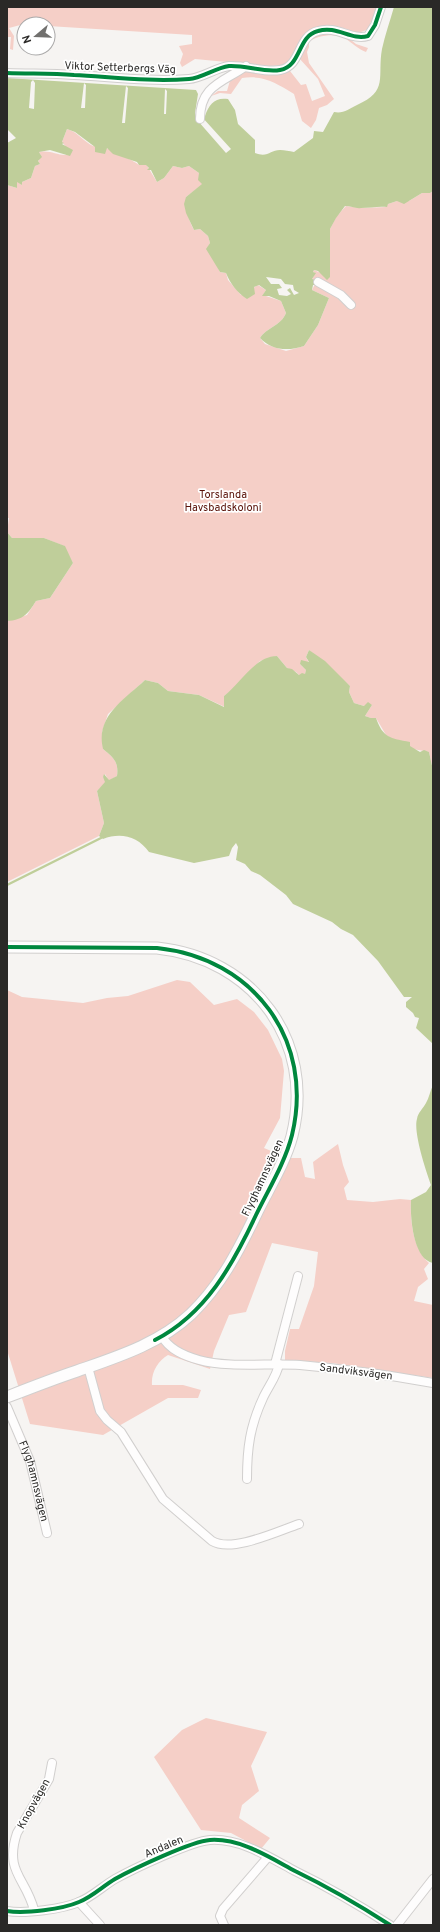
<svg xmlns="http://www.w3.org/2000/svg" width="440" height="1932" viewBox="0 0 440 1932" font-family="Overpass,sans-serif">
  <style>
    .green { fill: #f5cfc7 }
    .water { fill: #bfce9a; fill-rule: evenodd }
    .pier { fill: #f6f4f2 }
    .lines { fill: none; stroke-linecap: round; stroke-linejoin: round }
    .stream { stroke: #bfce9a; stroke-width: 2.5 }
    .minor-casing { stroke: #d1cfce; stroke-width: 10 }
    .tertiary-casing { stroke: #d1cfce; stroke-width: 13 }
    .minor { stroke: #fefdfd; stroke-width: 8 }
    .tertiary { stroke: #fefdfd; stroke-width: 11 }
    .cycleway-casing { stroke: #fff; stroke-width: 6 }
    .cycleway { stroke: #00873e; stroke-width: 4 }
    .labels { text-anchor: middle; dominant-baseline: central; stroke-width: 3.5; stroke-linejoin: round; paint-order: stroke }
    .street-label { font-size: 11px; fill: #2a2927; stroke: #fff }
    .park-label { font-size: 11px; fill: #581007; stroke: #fff }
  </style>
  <rect width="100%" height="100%" fill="#f6f4f2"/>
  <path class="green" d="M7 7H377L368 29 364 31 358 33 337 26H330L308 33 301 39 295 55 285 65 270 66 195 59 182 67 180 63 183 54 179 46 192 44V35L48 26V24H24L9 28 14 36 13 50 10 49 11 37H7Z
    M329 31 346 36 356 44 368 48 366 52C358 49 352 43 345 38 337 33 316 35 309 42V47L307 52 309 63 334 99 327 105 319 108 316 120 311 128 302 121 294 94C276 83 264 75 242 78L231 94 220 93 211 96 218 91H227L231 77 243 70 281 74 290 71 301 85 306 84 312 101 325 96 318 79 299 58 310 38Z
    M67 129C78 132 84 142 93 146 97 147 102 147 106 148 110 149 138 163 139 165L146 164 157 182 164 178 173 166 182 168 189 166 199 173 203 184 186 197C186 210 188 219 194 230L200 229 208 236 210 243 208 247 220 272 226 273 228 280 241 295 258 285 266 290 263 295 281 301 286 313C281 326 267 327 260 338L265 344 286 351 304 346 318 325 329 298 312 290 317 280 312 279 315 273 313 272 314 270 330 277V229L336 217 346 206 361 208 386 207 388 204 397 201H409L422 193H430L433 191V770L429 752 413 749 402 741 392 739 386 735 376 718H371L365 716 372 705 364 706 354 703 349 692 350 686 309 650 306 657 309 663 300 664 306 670 305 675H299L296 672 287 668 277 656 260 661 232 690 224 696 225 707 199 695 168 691 158 683 145 680 108 714 102 732 103 749C113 757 119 762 117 776L109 781 105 774 103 777 106 782 97 791 104 823 99 836 7 882V621L27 615 36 601 50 598 73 563 64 546 44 538H12L7 532 9 518H7V185L17 188V181L22 185V182L31 178 35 166 40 164 38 162 41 156 39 152C51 150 55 155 66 155L67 148 62 142Z
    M177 980 190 982 214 1005 237 999 254 1012 268 1030 282 1059 284 1071 280 1118 264 1148 288 1158H301L305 1177 315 1179 313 1162 338 1144 343 1165 349 1182 344 1188 347 1200 373 1202 400 1199 411 1200C410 1221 413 1249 429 1263L424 1269 428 1279 418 1287 414 1301 433 1305V1378L332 1363 285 1360V1351L290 1329H299L314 1286 318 1252 272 1243 246 1312 229 1315 214 1351 210 1369 168 1355C158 1361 151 1372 152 1385H183L201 1390 198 1398H168L103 1435 30 1424 7 1350V990L22 997 83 1003 107 998 128 996Z
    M206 1718 267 1732 251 1766 259 1791 242 1805 239 1818 270 1838 261 1849 231 1833 201 1830 154 1757 182 1730Z"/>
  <path class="water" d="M394 7H433V191L430 193H422L404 204 397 201 388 204 387 207C378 206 370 208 361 208 356 209 351 206 345 206L336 218 330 229V277L327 280 318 271 314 270 313 272 316 273 312 279 317 280 316 285H313L312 290 329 298 318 325 304 346C289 351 272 351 260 338 267 327 281 326 286 313L281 301 269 296H262L266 290 259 285 254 287 255 294 247 299C237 293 230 283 226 273L220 272 206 249 210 243 208 236 200 229 194 230 186 213 184 204 186 197 202 184 198 180 199 173 189 166 182 168 173 166 164 178 157 182 151 170H147L149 168 146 165H139L137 162 113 154 107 148 105 154 95 152V147L75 132 67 129 62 142 64 143 62 144 73 150 70 156 50 150 39 152 42 157 38 161 40 164 35 166 31 178 22 182V185L17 182V188L7 185V143L16 138 7 129V78L196 90 198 94 195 113 196 117 205 116C209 104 215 97 228 99L235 110 238 124 255 140V153C268 158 270 150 280 150 285 150 289 151 294 152L313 138 314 131 323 132 334 112C343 114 349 109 357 105 389 91 377 77 382 49 385 35 390 21 394 7ZM266 277 281 279 285 284 293 285 294 290 299 293 294 295 290 288 287 290 291 294 287 296 279 295 277 289 282 288 279 284H271Z
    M7 532 12 538H44L65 546 73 563 50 598 36 601C28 614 23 620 7 621Z
    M309 650 325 661 350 686 349 692 354 703 364 706 368 702 372 705 365 716 371 718H376C383 738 390 738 410 742V746L420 752 424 750 429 752 433 770V1044L416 1028 419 1018 415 1017 413 1013 406 1007V1002L412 997H404L378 961 353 935 341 929 332 922 293 904 286 895 260 875 251 871 245 864 236 860 238 847 236 843 232 848 229 856 194 863 149 852C138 836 120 832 103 839L99 836 104 823 97 791 105 782 103 777 104 774 109 780 117 776C119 762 113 757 103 749 95 716 125 699 145 680L158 683 168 691 199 695 224 707V696C240 684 255 656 277 656L287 668 292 669 299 675 302 673 305 674 306 670 300 664 301 660 309 662 306 657Z
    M433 1085V1263C413 1259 410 1217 411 1200L426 1192 431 1185C426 1171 413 1132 417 1119 418 1112 423 1109 426 1103 429 1098 430 1091 433 1085Z"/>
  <path class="pier" d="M33 80 35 83 34 109 29 108 31 82Z
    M84 83 86 85 85 108H81Z
    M126 86 128 88 125 123H122Z
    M165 89 167 91 166 114H164Z
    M202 117 231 149 226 153 198 121Z"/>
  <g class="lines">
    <path class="stream" d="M7 885 101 838"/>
    <defs>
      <g id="minor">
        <path d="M7 73C29 74 51 73 74 75 112 77 151 82 189 79 202 78 215 68 229 66 246 65 264 73 280 70 302 66 297 36 318 31 337 25 351 41 368 36L375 25 381 7"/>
        <path d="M200 119C200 85 224 82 246 66"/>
        <path d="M318 282 341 295 351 305"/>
        <path d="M162 1336C169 1350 185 1356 199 1360 228 1368 269 1363 300 1365 344 1369 389 1375 433 1383"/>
        <path d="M275 1364 298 1276"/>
        <path d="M88 1367 100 1411 107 1420 121 1432 163 1499 212 1541C232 1553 278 1531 299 1524"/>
        <path id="s1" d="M7 1407 30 1461 47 1533"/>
        <path d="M247 1479C247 1448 250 1426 263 1398 268 1387 277 1376 279 1364"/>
        <path d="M79 1902 100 1925"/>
        <path d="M34 1910C26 1878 4 1872 17 1833L49 1779 52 1763"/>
        <path d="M7 1911C25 1914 63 1909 79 1902 92 1897 103 1886 115 1879 133 1869 192 1841 210 1840 240 1838 269 1857 295 1871 328 1887 359 1905 390 1925"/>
        <path d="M224 1925 220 1916 223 1909 268 1857"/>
        <path d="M397 1925 433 1879"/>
      </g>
      <path id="tertiary" d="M7 947 157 948C253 958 316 1041 292 1136 285 1162 270 1186 258 1210 240 1248 222 1284 191 1314 159 1344 117 1357 77 1371 53 1379 30 1388 7 1397"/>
    </defs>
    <use href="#minor" class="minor-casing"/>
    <use href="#tertiary" class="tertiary-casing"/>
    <use href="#minor" class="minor"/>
    <use href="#tertiary" class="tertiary"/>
    <defs>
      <path id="cycleway" d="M7 73C29 74 51 73 74 75 112 77 151 82 189 79 202 78 215 68 229 66 246 65 264 73 280 70 302 66 297 36 318 31 337 25 351 41 368 36L375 25 381 7
        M7 947 157 948C253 958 315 1040 292 1135 285 1163 268 1190 256 1215 233 1264 206 1314 155 1340
        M7 1911C25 1914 63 1909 79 1902 92 1897 103 1886 115 1879 133 1869 192 1841 210 1840 240 1838 269 1857 295 1871 328 1887 359 1905 390 1925"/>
    </defs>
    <use href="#cycleway" class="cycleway-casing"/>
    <use href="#cycleway" class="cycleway"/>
  </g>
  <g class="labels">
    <g class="street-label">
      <text transform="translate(120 68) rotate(2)">Viktor Setterbergs Väg</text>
      <text transform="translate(263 1178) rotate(-65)">Flyghamnsvägen</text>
      <text transform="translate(356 1372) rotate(7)">Sandviksvägen</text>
      <text stroke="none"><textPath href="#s1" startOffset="79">Flyghamnsvägen</textPath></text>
      <text transform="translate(34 1804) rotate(-61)">Knopvägen</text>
      <text transform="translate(164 1847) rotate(-23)">Andalen</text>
    </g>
    <g class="park-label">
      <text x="223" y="495">Torslanda<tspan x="223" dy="13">Havsbadskoloni</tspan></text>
    </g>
  </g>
  <rect width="440" height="1932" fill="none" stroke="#2a2927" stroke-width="16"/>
  <g transform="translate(36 36) rotate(251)"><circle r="19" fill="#ffffff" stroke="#aaa9a9"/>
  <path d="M0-3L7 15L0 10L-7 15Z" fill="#71706e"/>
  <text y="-6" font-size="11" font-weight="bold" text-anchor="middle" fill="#2a2927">N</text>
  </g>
</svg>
